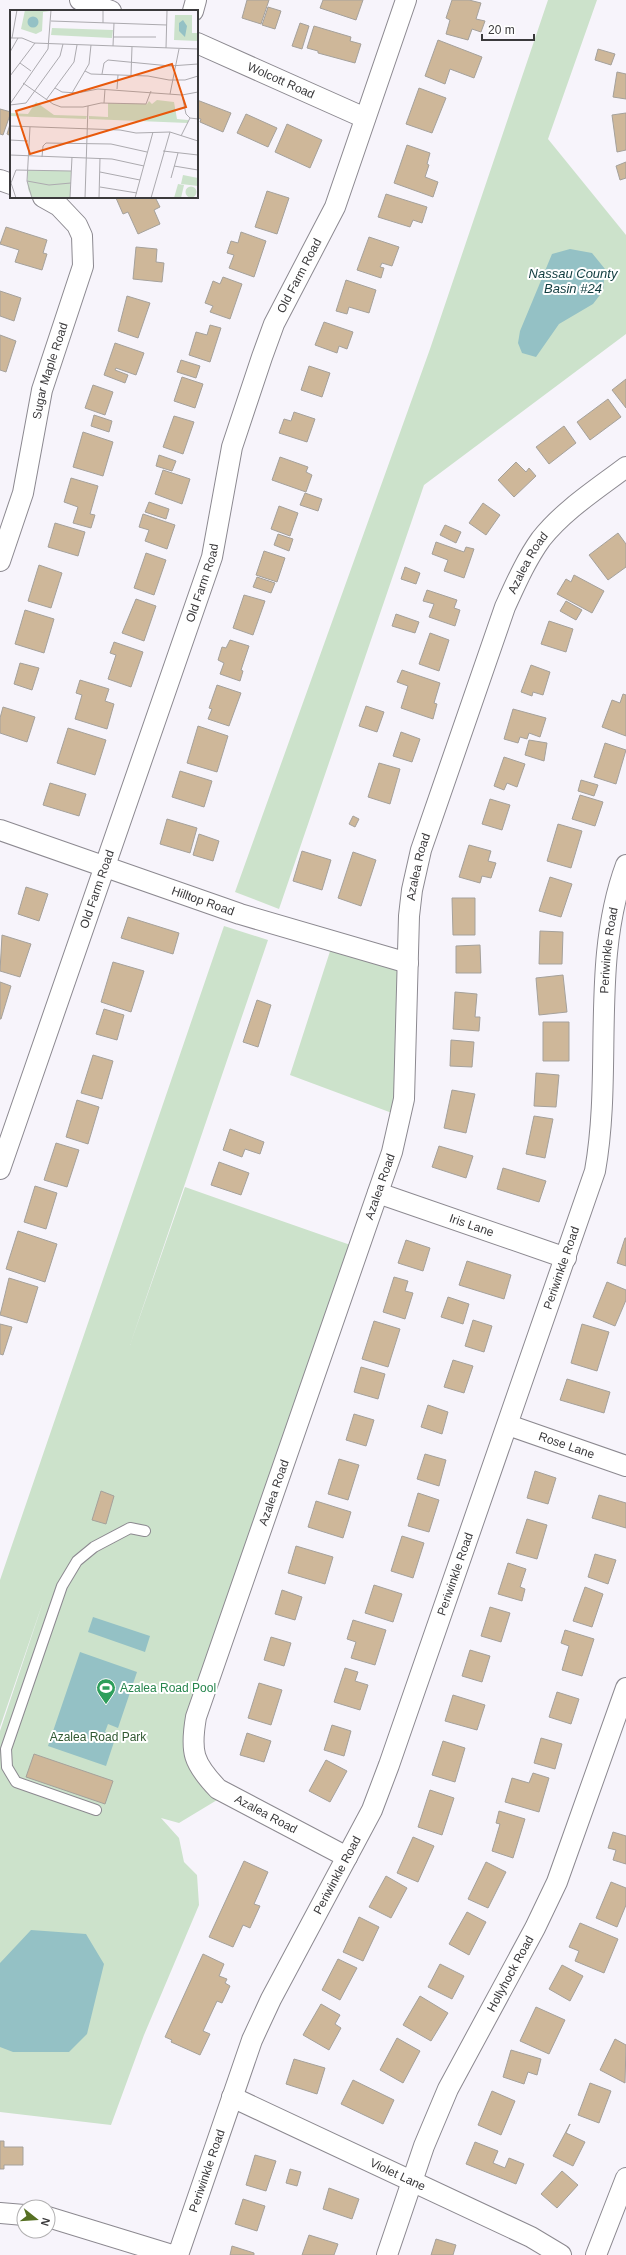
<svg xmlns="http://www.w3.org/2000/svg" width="626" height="2255" viewBox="0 0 626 2255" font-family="Helvetica,sans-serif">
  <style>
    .green { fill: #cce2cb }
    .water { fill: #94c1c5 }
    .building { fill: #ceb799; stroke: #a5a19b }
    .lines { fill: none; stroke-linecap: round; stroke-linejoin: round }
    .service-casing { stroke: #8c8990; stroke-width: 12 }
    .minor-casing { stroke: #8c8990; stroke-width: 22 }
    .service { stroke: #fff; stroke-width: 10 }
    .minor { stroke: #fff; stroke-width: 20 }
    .labels { text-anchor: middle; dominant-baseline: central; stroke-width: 4; stroke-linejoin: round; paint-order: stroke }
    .street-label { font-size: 12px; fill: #3b3a3c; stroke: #fff }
    .leisure-label { font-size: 12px; fill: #27864d; stroke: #fff; text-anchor: start }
    .park-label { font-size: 12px; fill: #315932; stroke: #fff }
    .water-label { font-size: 13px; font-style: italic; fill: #0f3b3e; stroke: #fff }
    .inset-road { fill: none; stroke: #acaaaf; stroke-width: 1 }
    .view { fill: #e8590c; fill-opacity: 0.15; stroke: #e8590c; stroke-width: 2 }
    .inset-edge { fill: none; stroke: #3b3a3c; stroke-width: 2 }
  </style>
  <rect width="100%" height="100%" fill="#f7f4fb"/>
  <path class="green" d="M548 0H597L548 139 626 235V334L424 485 279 909 235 892 430 349Z
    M224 926 268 940 130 1345 185 1187 359 1248 193 1735 227 1794 179 1823 161 1818 179 1838 184 1862 197 1875 199 1905 144 2035 111 2125 0 2112V1731L44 1599 0 1727V1580Z
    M333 942 408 963 400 1116 290 1075Z"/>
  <path class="water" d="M570 249 592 253 605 269 603 291 593 304 559 324 536 357 522 353 518 343 520 331 552 254Z
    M93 1617 150 1636 145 1652 88 1632Z
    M80 1652 137 1672 118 1728 108 1724 105 1732 116 1736 106 1766 48 1746Z
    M31 1930 86 1934 104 1964 87 2034 69 2052H13L0 2047V1963Z"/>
  <path class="building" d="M247 0H269L261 24 242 18Z
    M323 0H363L356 20 320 8Z
    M452 0H469L481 3 476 19 485 21 481 32 472 29 468 40 446 34 450 20 446 18Z
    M268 7 281 11 275 29 262 25Z
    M300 23 309 26 302 49 292 46Z
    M314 26 351 37 350 41 361 44 355 63 318 53V51L307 48Z
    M438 40 482 57 474 78 450 69 445 84 425 76Z
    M598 49 615 54 611 65 595 60Z
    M617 72 626 74V99L613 97Z
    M419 88 446 98 432 133 406 124Z
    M197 100 231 113 223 132 200 122 201 119 197 118Z
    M0 109 11 112 3 135 0 134Z
    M626 113V150L617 152 612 115Z
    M246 114 277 128 268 147 237 133Z
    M11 121V136L7 134Z
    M287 124 322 140 310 168 275 152Z
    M407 145 430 153 427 164 429 165 425 177 438 182 433 197 394 183Z
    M626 162V178L620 180 616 166Z
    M267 191 289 198 277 234 255 227Z
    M386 194 427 207 422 223 413 220 410 227 378 217Z
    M118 197H155L160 207 154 210 160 224 138 234 128 212 123 214 116 198Z
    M6 227 47 240 43 253 47 254 42 270 15 262 19 250 0 244Z
    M241 232 266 241 254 277 229 268 234 255 227 253 231 241 238 243Z
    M369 237 399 247 392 266 382 263 380 267 384 268 381 278 357 270Z
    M136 247 157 249 156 262 164 263 162 282 133 279Z
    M223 277 242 284 230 319 210 312 213 306 205 303 213 281 220 284Z
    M346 280 376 290 369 313 349 307 347 314 336 311Z
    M0 291 21 298 14 321 0 316Z
    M127 296 150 303 138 338 118 331Z
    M324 322 353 332 347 349 339 346 337 353 315 345Z
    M210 325 221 328 210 362 189 355 196 332 207 335Z
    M0 335 16 341 6 372 0 370Z
    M115 343 144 353 136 375 116 368 115 370 128 375 125 383 104 375Z
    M181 360 200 366 196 378 177 372Z
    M309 366 330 373 322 397 301 390Z
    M182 377 203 384 195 408 174 401Z
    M626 379V408L612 390Z
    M93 385 113 392 105 415 85 408Z
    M608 399 621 417 590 440 577 422Z
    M294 412 315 419 307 442 279 433 284 419 291 421Z
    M94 415 112 421 109 432 91 426Z
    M174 416 194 422 183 454 163 447Z
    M564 426 576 443 549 464 536 447Z
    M83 432 113 442 103 476 73 467Z
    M159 455 176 461 172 471 156 466Z
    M280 457 308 467 306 472 312 475 306 492 272 480Z
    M516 462 526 472 529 468 536 476 514 497 498 480Z
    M163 470 190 479 182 504 155 494Z
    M71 478 98 486 90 514 95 515 91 528 73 523 78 507 64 502Z
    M305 493 322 499 318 511 300 505Z
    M149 502 169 509 166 519 145 512Z
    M483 503 500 515 486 535 469 523Z
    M279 506 298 513 290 536 271 529Z
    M143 514 175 525 167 549 145 541 149 530 139 527Z
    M55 523 85 532 78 556 48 547Z
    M445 525 461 532 456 543 440 535Z
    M618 533 626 544V567L608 580 589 555Z
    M278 534 293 539 289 551 274 545Z
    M436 542 464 552 466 547 474 549 464 578 444 571 448 560 432 554Z
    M264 551 285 558 277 582 256 575Z
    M146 553 166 560 154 595 134 588Z
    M39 565 62 573 51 608 28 601Z
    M405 567 420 573 416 584 401 579Z
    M574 575 604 591 592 613 557 594 566 579 571 582Z
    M257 577 275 583 271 593 253 587Z
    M427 590 457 600 454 608 460 610 455 626 429 617 434 604 423 601Z
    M244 595 265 601 253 635 233 628Z
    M136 599 156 606 144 641 122 633Z
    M566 601 582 610 576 620 560 611Z
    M25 610 54 619 44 653 15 644Z
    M396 614 419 622 415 633 392 626Z
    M549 621 573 629 566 652 541 644Z
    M430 633 449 640 439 671 419 664Z
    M230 640 249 646 241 670 243 671 240 681 220 674 224 663 218 660 222 647 226 648Z
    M114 642 143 652 131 687 108 679 116 655 110 653Z
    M20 663 39 668 32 690 14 684Z
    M531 665 550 672 543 695 533 692 532 696 521 692Z
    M402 670 440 683 434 703 437 704 433 719 401 708 408 686 397 682Z
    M80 680 109 689 105 701 114 704 107 729 75 719 82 695 76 693Z
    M217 685 241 693 229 726 208 719 212 709 209 708Z
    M623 694 626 695V736L602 727 612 700 620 703Z
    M366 706 384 712 377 732 359 726Z
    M3 707 35 717 27 742 0 733V718Z
    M513 709 546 718 540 737 529 733 527 739 520 737 518 743 504 739Z
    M198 726 228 736 217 772 187 763Z
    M68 728 106 740 95 775 57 763Z
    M401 732 420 739 412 762 393 756Z
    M529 740 547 743 544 761 525 755Z
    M605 743 626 750 616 784 594 777Z
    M504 757 525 764 517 787 507 783 504 790 494 786Z
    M379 763 400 769 390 804 368 797Z
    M180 771 212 781 204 807 172 797Z
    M581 780 598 785 594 796 578 791Z
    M50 783 86 794 79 816 43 805Z
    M580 795 603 802 595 826 572 819Z
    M490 799 510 805 502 830 482 824Z
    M353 816 359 819 355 827 349 824Z
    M167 819 197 828 190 853 160 844Z
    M558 824 582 831 571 868 547 861Z
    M199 834 219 841 213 861 193 855Z
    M469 845 491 851 488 861 496 863 491 878 482 876 480 883 459 877Z
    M302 851 331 860 322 890 293 881Z
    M353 852 376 860 361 906 338 898Z
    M550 877 572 884 561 917 539 911Z
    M26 887 48 894 39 921 18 914Z
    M452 898H475V935H453Z
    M128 917 179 933 173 954 121 938Z
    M540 931 563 932 562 964H539Z
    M2 935 31 944 20 977 0 971Z
    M480 945 481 973H456V946Z
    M113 962 144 971 131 1012 101 1002Z
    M563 975 567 1012 539 1015 536 978Z
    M0 982 11 986 1 1019H0Z
    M455 992 477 994 475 1017H480L479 1031 453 1029Z
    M257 1000 271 1005 258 1047 243 1042Z
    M104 1009 124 1015 117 1040 96 1034Z
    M543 1022H569V1061H543Z
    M451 1040 474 1042 472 1067 450 1066Z
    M93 1055 113 1061 102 1099 81 1093Z
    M536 1073 559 1075 556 1107 534 1106Z
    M452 1090 475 1094 466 1133 444 1128Z
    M77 1100 99 1107 88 1144 66 1137Z
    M534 1116 553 1119 545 1158 526 1154Z
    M230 1129 264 1142 260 1154 245 1149 242 1157 223 1150Z
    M56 1143 79 1150 67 1187 44 1180Z
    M439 1146 473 1156 466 1178 432 1167Z
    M219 1162 249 1173 241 1195 211 1185Z
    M503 1168 546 1181 539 1202 497 1189Z
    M35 1186 57 1193 46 1229 24 1222Z
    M18 1231 57 1244 45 1282 6 1269Z
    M625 1238H626V1266L617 1263Z
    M406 1240 430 1248 423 1271 398 1263Z
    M467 1261 511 1275 504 1299 459 1285Z
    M394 1277 408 1281 405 1291 413 1293 405 1319 383 1312Z
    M9 1278 38 1287 27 1323 0 1315Z
    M607 1282 626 1290V1300L615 1326 593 1317Z
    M448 1297 469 1304 463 1324 441 1317Z
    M473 1320 492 1326 484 1352 465 1346Z
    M374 1321 400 1329 388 1367 362 1359Z
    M0 1324 12 1327 3 1355 0 1354Z
    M582 1324 609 1332 597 1371 571 1363Z
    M453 1360 473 1366 464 1393 444 1387Z
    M361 1367 385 1374 378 1399 354 1392Z
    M567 1379 610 1392 604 1413 560 1400Z
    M428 1405 448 1412 442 1434 421 1427Z
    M354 1414 374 1420 366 1446 346 1440Z
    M425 1454 446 1460 439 1486 417 1479Z
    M339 1459 359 1465 348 1500 328 1494Z
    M535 1471 556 1478 548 1504 527 1498Z
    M101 1491 114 1496 106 1524 92 1520Z
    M418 1493 439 1500 429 1532 408 1526Z
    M599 1495 626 1503V1528L592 1518Z
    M316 1501 351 1512 343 1538 308 1527Z
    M527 1519 547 1525 537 1559 516 1553Z
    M402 1536 424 1543 413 1578 391 1571Z
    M296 1546 333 1557 325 1584 288 1573Z
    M595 1554 616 1560 608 1584 588 1577Z
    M508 1563 526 1569 520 1587 525 1589 522 1601 498 1594Z
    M374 1585 402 1594 393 1622 365 1613Z
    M585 1587 603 1594 592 1627 573 1621Z
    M282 1590 302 1597 295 1620 275 1614Z
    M490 1607 510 1613 501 1642 481 1636Z
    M353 1620 386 1630 375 1665 351 1658 356 1642 347 1639Z
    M565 1630 594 1639 582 1676 562 1670 569 1646 561 1643Z
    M271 1637 291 1643 284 1666 264 1660Z
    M470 1650 490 1656 482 1682 462 1676Z
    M345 1668 358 1672 355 1681 368 1685 360 1710 334 1702Z
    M259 1683 282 1690 271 1725 248 1718Z
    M557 1692 579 1699 571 1724 549 1717Z
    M453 1695 485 1705 477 1730 445 1721Z
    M332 1725 351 1731 344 1756 324 1750Z
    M247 1733 271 1741 264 1762 240 1755Z
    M541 1738 562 1744 555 1769 534 1763Z
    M443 1741 465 1748 455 1782 432 1775Z
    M34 1754 113 1781 105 1804 26 1777Z
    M326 1760 347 1771 330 1802 309 1791Z
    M533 1773 549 1778 539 1812 505 1802 512 1778 529 1783Z
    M430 1790 454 1798 442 1835 418 1827Z
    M499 1811 525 1819 513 1858 492 1851 500 1824 496 1823Z
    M613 1832 626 1836V1864L613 1860 616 1850 608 1848Z
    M413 1837 434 1846 418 1882 397 1873Z
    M244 1861 268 1872 254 1904 260 1906 250 1928 243 1925 233 1947 209 1937Z
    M486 1862 506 1872 488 1908 468 1899Z
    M386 1876 407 1888 391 1918 369 1907Z
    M611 1882 626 1888V1905L617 1927 596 1918Z
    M467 1912 486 1922 469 1955 449 1944Z
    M359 1917 379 1927 363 1961 343 1952Z
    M580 1923 618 1939 604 1973 575 1961 579 1951 569 1947Z
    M203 1954 224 1964 219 1976 227 1979 225 1983 230 1986 222 2003 217 2001 203 2031 210 2034 200 2055 171 2042 172 2040 165 2037Z
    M338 1959 357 1968 340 2000 322 1990Z
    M440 1964 464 1976 452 1999 428 1987Z
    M562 1965 583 1976 570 2001 549 1989Z
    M420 1996 448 2013 431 2041 403 2025Z
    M321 2004 340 2015 335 2024 341 2028 329 2050 303 2035Z
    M536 2007 565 2020 549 2054 520 2041Z
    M397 2038 420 2051 403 2083 380 2070Z
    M615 2039 626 2045 625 2083 600 2070Z
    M511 2050 541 2059 537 2075 528 2072 524 2084 503 2077Z
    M294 2059 325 2068 317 2094 286 2084Z
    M353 2080 394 2100 383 2124 341 2104Z
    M590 2083 611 2091 599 2123 578 2115Z
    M492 2091 515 2101 501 2135 478 2125Z
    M570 2124 566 2133 585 2142 573 2166 553 2156Z
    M0 2141H4V2147H23V2165H4V2169H0Z
    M475 2142 498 2151 493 2163 505 2168 509 2158 524 2164 516 2184 466 2164Z
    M255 2155 276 2161 266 2191 246 2185Z
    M290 2169 301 2172 297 2186 286 2183Z
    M562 2171 578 2185 557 2208 541 2194Z
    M329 2188 359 2199 352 2219 323 2209Z
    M243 2199 265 2206 257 2231 235 2224Z
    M309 2235 338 2244 334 2255H302Z
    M436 2239 456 2245 453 2255H431Z
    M232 2246 254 2253V2255H230Z"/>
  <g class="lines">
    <defs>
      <path id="service" d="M96 1810 16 1782 7 1767 6 1749 62 1586 77 1561 94 1547 130 1528 145 1531"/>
      <g id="minor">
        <path d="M80 0 111 11"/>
        <path d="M193 11 196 0"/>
        <path id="s1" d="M197 43 365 118"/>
        <path d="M0 180 11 184"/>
        <path id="s2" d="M0 561 23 493 42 390 83 266 82 236 77 225 59 206 43 197"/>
        <path id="s3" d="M0 830 240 914 408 963"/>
        <path id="s4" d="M0 1169 212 557 232 447 262 357 274 324 335 207 406 0"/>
        <path id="s5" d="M378 1193 566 1258"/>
        <path id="s6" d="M508 1425 626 1466"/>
        <path id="s7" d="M347 1857 218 1789C193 1763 190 1752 196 1717L392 1152 404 1099 409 916 412 890 421 850 505 607C516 583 526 560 541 539 564 510 597 489 626 467"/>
        <path id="s8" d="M232 2097 531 2237 561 2255"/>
        <path d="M0 2213 24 2215"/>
        <path d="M48 2217 172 2255"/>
        <path id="s9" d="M178 2255 252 2040 271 1999 372 1810 389 1765 595 1171C613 1070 590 962 626 865"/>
        <path id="s10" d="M387 2255 424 2146 448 2089 535 1928 557 1882 626 1688"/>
        <path d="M596 2255 626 2178"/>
      </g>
    </defs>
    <use href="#service" class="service-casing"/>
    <use href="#minor" class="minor-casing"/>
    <use href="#service" class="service"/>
    <use href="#minor" class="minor"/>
  </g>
  <defs>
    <symbol id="stadium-pin" viewBox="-11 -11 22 30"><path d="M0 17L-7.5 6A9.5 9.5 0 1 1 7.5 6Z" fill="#2e9e5b" stroke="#fff"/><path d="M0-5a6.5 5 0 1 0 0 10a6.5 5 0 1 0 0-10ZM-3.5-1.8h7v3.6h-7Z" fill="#fff"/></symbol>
  </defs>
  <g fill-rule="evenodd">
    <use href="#stadium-pin" x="95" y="1677" width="22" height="30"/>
  </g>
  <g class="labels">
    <g class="street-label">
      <text stroke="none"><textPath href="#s1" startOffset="92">Wolcott Road</textPath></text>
      <text stroke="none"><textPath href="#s4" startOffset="944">Old Farm Road</textPath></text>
      <text stroke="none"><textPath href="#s2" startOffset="197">Sugar Maple Road</textPath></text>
      <text stroke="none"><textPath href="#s7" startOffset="1435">Azalea Road</textPath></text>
      <text stroke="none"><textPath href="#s4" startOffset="620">Old Farm Road</textPath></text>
      <text stroke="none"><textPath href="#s7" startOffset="1111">Azalea Road</textPath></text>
      <text stroke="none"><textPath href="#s4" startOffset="296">Old Farm Road</textPath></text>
      <text stroke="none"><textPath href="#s3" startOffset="215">Hilltop Road</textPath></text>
      <text stroke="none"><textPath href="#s9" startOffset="1385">Periwinkle Road</textPath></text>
      <text stroke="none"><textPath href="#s7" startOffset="787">Azalea Road</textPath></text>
      <text stroke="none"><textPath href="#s5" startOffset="99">Iris Lane</textPath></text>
      <text stroke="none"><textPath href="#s9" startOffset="1061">Periwinkle Road</textPath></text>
      <text stroke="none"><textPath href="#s6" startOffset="62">Rose Lane</textPath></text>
      <text stroke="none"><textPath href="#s7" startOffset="463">Azalea Road</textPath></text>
      <text stroke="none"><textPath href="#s9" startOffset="737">Periwinkle Road</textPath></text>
      <text transform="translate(266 1814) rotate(28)">Azalea Road</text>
      <text stroke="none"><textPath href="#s9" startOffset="413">Periwinkle Road</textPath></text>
      <text stroke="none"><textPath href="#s10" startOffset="308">Hollyhock Road</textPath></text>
      <text stroke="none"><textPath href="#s9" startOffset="89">Periwinkle Road</textPath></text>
      <text stroke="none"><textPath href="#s8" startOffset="183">Violet Lane</textPath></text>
    </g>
    <g class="leisure-label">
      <text x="120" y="1688">Azalea Road Pool</text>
    </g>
    <g class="park-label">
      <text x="98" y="1737">Azalea Road Park</text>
    </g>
    <g class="water-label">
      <text x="573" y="273">Nassau County<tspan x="573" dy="15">Basin #24</tspan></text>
    </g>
  </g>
  <g transform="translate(10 10)">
    <rect width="188" height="188" fill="#f7f4fb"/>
    <path d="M15 0 40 1 33 2 32 21 26 24 11 19ZM165 5H182V23H188V31L164 30ZM42 18 103 20 102 28 41 25ZM147 90 164 92 167 109 178 110V113L79 109V106L98 107V93L137 94 139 91 142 94ZM26 92 44 105 77 106 76 109 0 106V103L18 104ZM17 160 61 161 60 188H22L18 179ZM173 165 188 168V176L171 174ZM168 174 174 175 171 188H164ZM175.5 182a5.5 5.5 0 1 1 11 0a5.5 5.5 0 1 1-11 0Z" fill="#cce2cb"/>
    <path d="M17.5 12a5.5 5.5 0 1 1 11 0a5.5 5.5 0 1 1-11 0ZM173 10 177 16 175 27 169 21V13Z" fill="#94c1c5"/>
    <path class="inset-road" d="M139 0H159M41 11 157 15M93 13V0M103 27H146M0 28H12L24 33 188 39M2 28 7 0M103 36 104 13M156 38 157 1M0 42 8 28M10 53 21 61M75 61 81 64 138 66 159 70H175L188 66M92 64 94 53 98 50 160 56 188 54M121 65 122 37M0 66 25 33M13 73 43 94 51 97H73L91 93 136 94 141 81M45 78 52 82 67 83 88 79 172 85 188 82M107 79 108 65M62 83 79 54 81 35M160 84 169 39M172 85 176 104 180 108 188 109M36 90 64 52 67 35M94 93 95 79M0 94 38 39 41 0M0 95 16 93 50 46 53 34M0 116 110 120 126 123 160 122 188 131M20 117 17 171 22 188M171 126 180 108M0 130 18 131M153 141 188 145M0 145 102 149 134 156M32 147 33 136 36 133 101 134 137 142M164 156 188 160M90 162 130 170M161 168 168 143M17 171 39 175 61 173M90 177 127 183M6 188 1 173 6 160 61 161M60 188 62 147M75 188 78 96M89 188 90 148M125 188 143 122M141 188 160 122"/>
    <path class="view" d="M162 54 176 97 20 144 6 101Z"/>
    <rect width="188" height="188" class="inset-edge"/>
  </g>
  <g transform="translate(36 2219) rotate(107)"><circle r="19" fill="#ffffff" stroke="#b1b0b1"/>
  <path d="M0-3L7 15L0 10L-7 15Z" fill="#567023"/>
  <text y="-6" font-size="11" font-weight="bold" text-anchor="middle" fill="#3b3a3c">N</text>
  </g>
  <path d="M482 34v6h52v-6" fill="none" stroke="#3b3a3c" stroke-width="2"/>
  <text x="488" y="34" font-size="12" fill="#3b3a3c" stroke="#ffffff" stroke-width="3" paint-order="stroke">20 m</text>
</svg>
